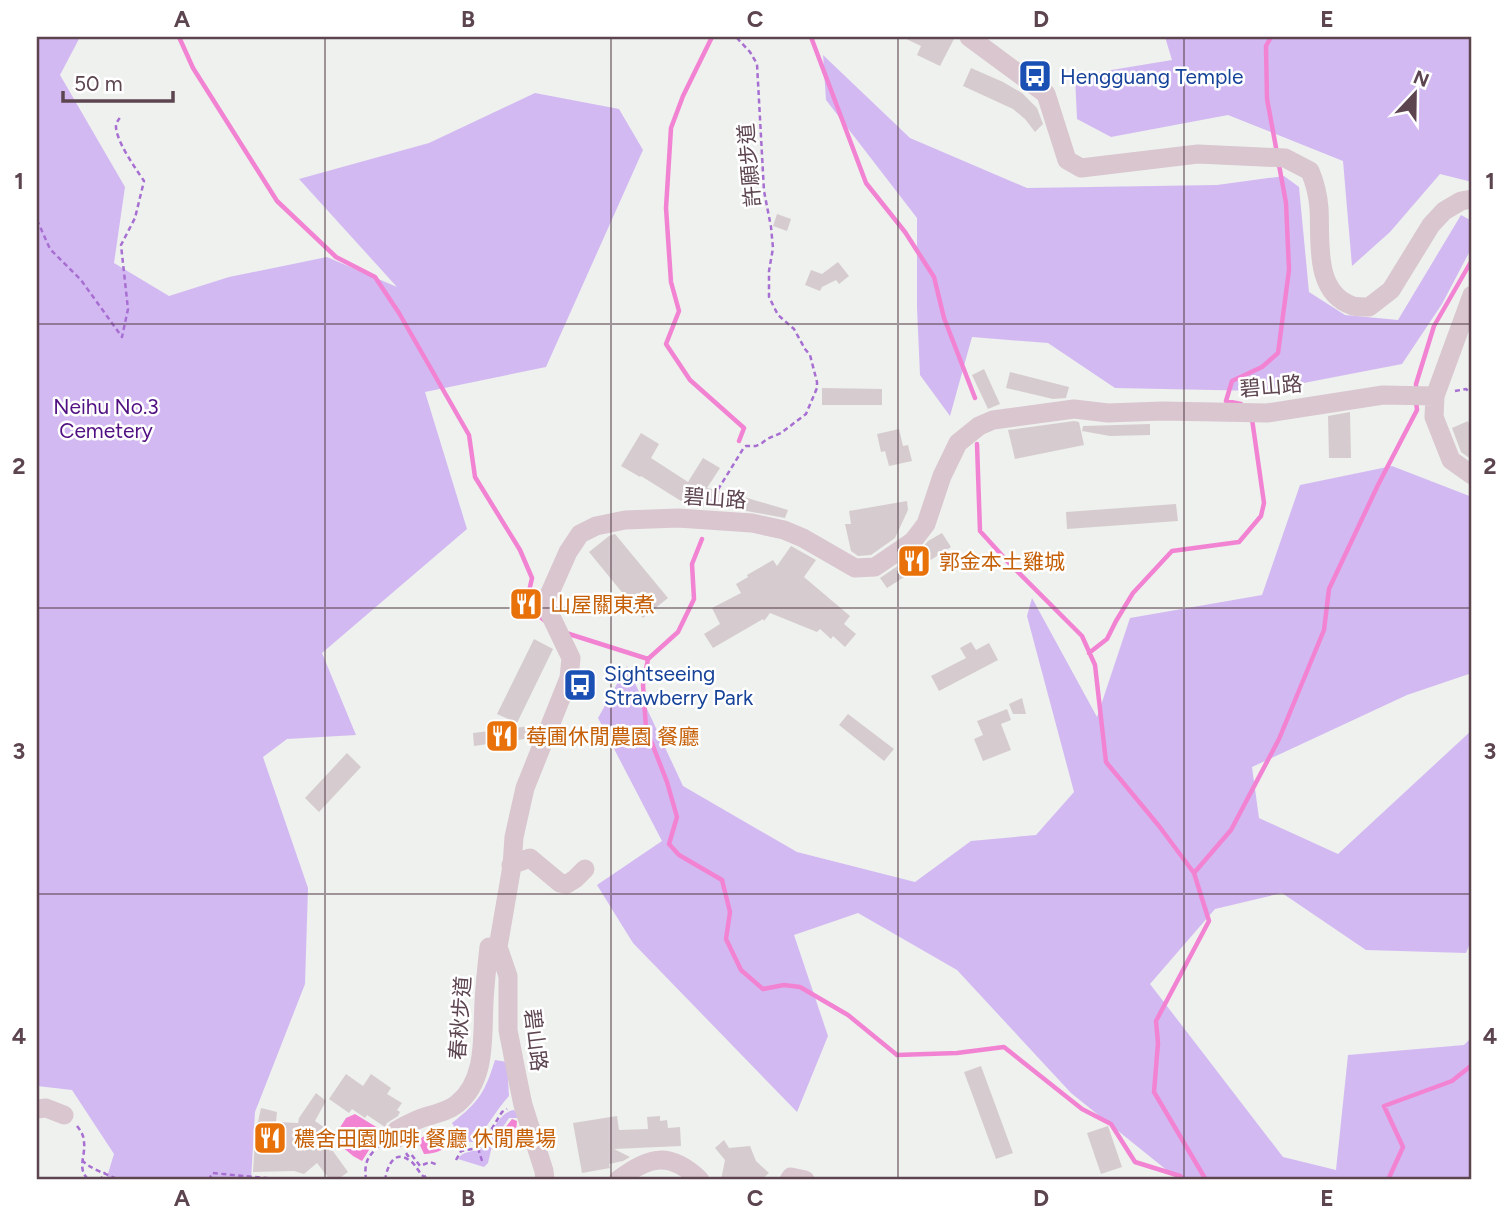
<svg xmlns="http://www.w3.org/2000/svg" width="1509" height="1217" viewBox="0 0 1509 1217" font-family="Figtree,'Noto Sans TC',sans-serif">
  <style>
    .green { fill: #d3b9f2 }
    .water { fill: #f283d3 }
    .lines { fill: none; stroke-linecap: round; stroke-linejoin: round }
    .stream { stroke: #f283d3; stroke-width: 4.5 }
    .building { fill: #d6cccf }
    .path { stroke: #a86fd2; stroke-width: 2.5; stroke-dasharray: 5 3.5; stroke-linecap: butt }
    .minor { stroke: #d9c6cf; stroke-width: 19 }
    .grid { fill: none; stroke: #5d4550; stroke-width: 2; stroke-opacity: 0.55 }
    .labels { text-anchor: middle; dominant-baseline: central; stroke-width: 5; stroke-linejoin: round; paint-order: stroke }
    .transit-label { font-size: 21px; fill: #164399; stroke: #fff; text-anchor: start }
    .street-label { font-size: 21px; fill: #5d4550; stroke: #fff }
    .park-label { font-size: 21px; fill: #521183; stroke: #fff }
    .food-label { font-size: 21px; fill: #c56008; stroke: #fff; text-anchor: start }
    .neatline { fill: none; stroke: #5d4550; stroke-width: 2.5 }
    .grid-label { font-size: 23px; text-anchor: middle; font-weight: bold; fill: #5d4550 }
  </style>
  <rect width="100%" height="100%" fill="#eef1ee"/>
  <path class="green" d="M37 37H80L60 75 125 187 114 263 169 296 229 277 327 257 397 287 299 179 429 143 535 93 619 109 643 150 546 367 425 392 467 529 322 653 356 735 287 739 263 757 308 888 305 984 255 1112 251 1180H106L114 1154 72 1090 37 1086Z
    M1165 37H1472V182L1440 174 1390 232 1352 266 1343 161 1228 115 1111 137 1077 119 1075 76 1172 60Z
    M823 55 910 138 1027 188 1217 185 1284 176 1299 187 1309 292 1345 315 1398 320 1461 215 1472 221V247L1442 304 1402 364 1262 391 1115 388 1048 343 972 337 950 416 920 375 917 308V218L826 100Z
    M1392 466 1472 497V673L1407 695 1252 767 1259 818 1338 854 1472 730V938L1466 953 1366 950 1282 893 1215 909 1150 984 1283 1157 1336 1170 1348 1055 1464 1045 1472 1037V1180H1179L1071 1093 957 970 858 913 794 935 828 1036 797 1112 633 943 597 885 662 841 598 718 627 666 683 786 797 852 915 882 971 841 1036 835 1074 792 1027 616 1032 598 1097 717 1130 618 1262 595 1300 485Z
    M495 1060 507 1062 509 1096C495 1111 487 1129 473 1142H463L452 1123C479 1102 485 1092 495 1060Z
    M513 1110 518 1112 517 1118H509L503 1127 499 1142 492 1146 488 1163 484 1167 458 1159C462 1151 473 1152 481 1149 491 1136 497 1114 513 1110Z"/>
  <path class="water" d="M355 1114 378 1128V1136L362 1161 353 1156 340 1145 343 1135 339 1129 346 1118Z
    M512 1119 517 1121 515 1146 501 1143 505 1128Z
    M446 1130H450L454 1139C447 1149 436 1154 424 1154L419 1143 420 1139C430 1131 436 1135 446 1130Z"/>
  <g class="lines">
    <path class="stream" d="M179 37 193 68 277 201 336 257 375 277 399 313 469 435 475 477 520 550 532 578 526 605 544 620
      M712 37 683 96 671 128 666 208 671 282 679 311 666 344 690 380 744 428 739 441
      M811 37 866 183 905 232 934 277 944 318 975 398
      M1271 37 1266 46 1267 99 1277 153
      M1416 389V384L1434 326 1472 260
      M1241 404 1226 401 1232 381 1262 367 1278 353 1289 270 1286 203 1279 165
      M977 444 980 531 1008 562 1082 636 1095 665 1106 762 1159 826 1194 873 1209 921 1156 1021 1158 1043 1154 1092 1206 1180
      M702 539 692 564 694 599 678 632 648 659 643 685 646 728 667 782 677 817 669 844 679 855 722 880 730 912 726 939 741 970 763 989 784 985 800 987 848 1015 897 1055 957 1053 1004 1047 1082 1109 1111 1124 1135 1162 1180 1176 1185 1180
      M566 633 648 659
      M1089 653 1107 639 1116 621 1133 593 1172 551 1239 542 1261 516 1264 503 1252 419
      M1194 873 1231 830 1279 739 1324 630 1329 589 1378 485 1417 410 1416 401
      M1388 1180 1403 1147 1384 1106 1452 1081 1472 1065"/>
  </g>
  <path class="building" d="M902 37H955L940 66 917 55 921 46Z
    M971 68 1003 82 1022 93 1037 108 1043 124 1035 132 1025 119 1013 109 963 86Z
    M777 214 791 219 787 231 773 226Z
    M838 262 849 276 839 284 836 280 822 287 820 291 805 285 811 270 822 274Z
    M984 369 1000 404 988 409 972 375Z
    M1010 372 1069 387 1066 398 1053 399 1006 388Z
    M822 388 882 389V405H822Z
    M1350 412 1351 458H1329L1328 416Z
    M1074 421 1079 422 1084 445 1015 459 1008 430Z
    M1468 421 1472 433V460L1461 452 1452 428Z
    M1150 424V435L1110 436 1082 431 1083 426Z
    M899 429 903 446 908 445 912 461 889 466 885 451 881 452 877 434Z
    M641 433 659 444 651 458 688 482 703 458 720 468 707 488 734 494 788 510 785 518 725 507 724 509 696 505 695 507 689 506 641 476 640 477 621 466Z
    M907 501 908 510 895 538 871 555 858 556 851 551 845 524H851L849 511Z
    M1176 504 1178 521 1067 529 1066 512Z
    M942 533 951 547 887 588 880 578 920 551 928 541Z
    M615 534 668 598 643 618 589 552 609 536Z
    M791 546 816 560 804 577 850 616 844 624 856 634 845 647 833 636 831 639 820 629 817 632 770 613 764 621 763 619 713 648 704 634 720 624 712 608 741 593 736 584 748 577 747 575 773 560 777 566Z
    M534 639 553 649 517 723 497 714Z
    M971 642 976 650 989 643 998 660 939 691 931 676 966 658 960 648Z
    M1022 698 1026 714H1013L1009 704Z
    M1007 709 1011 720 1001 724 1011 750 983 761 974 739 983 735 977 721Z
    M848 714 894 749 884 761 839 725Z
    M531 726 532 738 474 746 473 733Z
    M347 753 361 767 319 812 305 798Z
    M981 1066 1013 1153 996 1159 964 1072Z
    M346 1074 363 1086 371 1074 391 1088 387 1094 402 1103 397 1110 400 1112 398 1116 387 1123 385 1127 367 1115 365 1118 352 1109 349 1113 329 1099Z
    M316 1093 326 1101 315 1121 331 1132 323 1143 330 1147 348 1172 337 1180H330L317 1163 304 1174 294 1171 253 1172 256 1123 258 1122 261 1108 277 1112 276 1122 298 1123 299 1118Z
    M617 1116 619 1130 648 1129 647 1117 660 1116V1121L667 1120 668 1128 680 1127 681 1146 614 1149 630 1157 623 1161 609 1164 610 1168 582 1173 573 1123Z
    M1108 1126 1122 1167 1101 1174 1087 1133Z
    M724 1140 729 1148 750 1146 756 1161 769 1173 761 1180H721L725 1160 715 1148Z"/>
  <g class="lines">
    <path class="path" d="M37 220 50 249 81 280 122 337 128 309 121 245 135 218 144 181C136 169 115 140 116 125 117 121 119 119 122 115
      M1455 391 1466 389 1472 394
      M709 504 743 449 746 446H756L762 443 767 439 781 433 806 414 817 388V382L810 355 805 349 794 329 778 315 769 297V271L773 248 771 227 764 191 757 64 750 52 736 37
      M77 1126C81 1131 84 1136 84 1142 86 1156 76 1169 89 1180
      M478 1148 483 1164
      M406 1153 408 1156 411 1154 420 1166 430 1162 438 1165
      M82 1160C88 1168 109 1175 119 1180
      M456 1160 461 1151 478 1148 482 1145 502 1112 507 1109
      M103 1180 101 1179 105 1172
      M209 1180 212 1173 287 1180
      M366 1180C364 1162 367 1157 381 1144
      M385 1180C387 1168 393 1149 409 1160 416 1164 418 1172 424 1177L427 1175 426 1174"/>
    <path class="minor" d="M969 37 1046 94 1067 160 1081 168 1198 154 1285 158 1310 171C1315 183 1318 195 1319 208 1321 240 1313 293 1353 306 1357 307 1364 307 1369 307L1391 290 1431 225 1444 211 1461 201 1472 199
      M1472 295 1435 396 1434 417 1451 460 1472 475
      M511 865 530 858 560 883 567 884 575 879 585 869
      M37 1109 46 1108 64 1115
      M396 1139 397 1130C406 1125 414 1121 422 1118 434 1114 447 1112 457 1104 487 1080 482 1036 484 1002 485 983 487 965 489 947H498
      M545 1180 544 1171 523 1105 517 1076 508 1030V976L498 947 512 866 514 837 525 788 569 678 571 658 545 604 568 552 580 534 596 526 625 520 678 518 752 523 784 530 803 538 855 568 875 567 913 541 926 524 942 476 958 443 979 426 993 420 1074 409 1108 413 1162 411 1267 413 1383 395 1435 396
      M618 1180C649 1156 670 1151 700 1180
      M789 1180 791 1177 805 1180"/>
  </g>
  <path class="grid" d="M325 37V1180M611 37V1180M898 37V1180M1184 37V1180M37 324H1472M37 608H1472M37 894H1472"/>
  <defs>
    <symbol id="bus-square" viewBox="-11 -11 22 22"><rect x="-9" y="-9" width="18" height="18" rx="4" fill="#1a4fb4" stroke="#fff"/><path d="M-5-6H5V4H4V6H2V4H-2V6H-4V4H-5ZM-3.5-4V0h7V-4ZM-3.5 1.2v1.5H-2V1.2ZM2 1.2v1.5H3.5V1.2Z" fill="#fff"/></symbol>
    <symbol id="restaurant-square" viewBox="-11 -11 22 22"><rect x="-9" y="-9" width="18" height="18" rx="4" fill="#e8710a" stroke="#fff"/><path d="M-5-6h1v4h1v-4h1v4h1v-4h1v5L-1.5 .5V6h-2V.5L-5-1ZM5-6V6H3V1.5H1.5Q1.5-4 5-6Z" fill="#fff"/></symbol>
  </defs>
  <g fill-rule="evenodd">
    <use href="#bus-square" x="1016" y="57" width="38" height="38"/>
    <use href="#restaurant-square" x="895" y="542" width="38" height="38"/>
    <use href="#restaurant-square" x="507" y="585" width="38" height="38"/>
    <use href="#bus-square" x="561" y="666" width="38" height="38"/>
    <use href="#restaurant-square" x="483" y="717" width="38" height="38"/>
    <use href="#restaurant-square" x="251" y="1119" width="38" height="38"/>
  </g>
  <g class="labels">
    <g class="transit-label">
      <text x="1060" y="76">Hengguang Temple</text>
      <text x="604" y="673">Sightseeing<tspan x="604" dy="24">Strawberry Park</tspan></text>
    </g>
    <g class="street-label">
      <text transform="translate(749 165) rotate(-95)">許願步道</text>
      <text transform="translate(1271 386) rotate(-5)">碧山路</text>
      <text transform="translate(715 498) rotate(4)">碧山路</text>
      <text transform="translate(460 1018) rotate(-86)">春秋步道</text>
      <text transform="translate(536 1040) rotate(83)">碧山路</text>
    </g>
    <g class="park-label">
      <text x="106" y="406">Neihu No.3<tspan x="106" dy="24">Cemetery</tspan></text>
    </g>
    <g class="food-label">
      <text x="939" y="561">郭金本土雞城</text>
      <text x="550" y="604">山屋關東煮</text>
      <text x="526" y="736">莓圃休閒農園 餐廳</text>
      <text x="294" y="1138">穠舍田園咖啡 餐廳 休閒農場</text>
    </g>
  </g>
  <rect width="1509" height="1217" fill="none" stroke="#ffffff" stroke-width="77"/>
  <g transform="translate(1415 94) rotate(22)" stroke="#ffffff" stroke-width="5" paint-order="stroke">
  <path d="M0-5L12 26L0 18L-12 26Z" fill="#5d4550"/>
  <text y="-10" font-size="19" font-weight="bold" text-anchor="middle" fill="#5d4550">N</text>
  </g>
  <path d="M63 91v10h110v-10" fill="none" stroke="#5d4550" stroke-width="3.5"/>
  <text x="74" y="91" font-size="21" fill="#5d4550" stroke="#ffffff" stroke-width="5" paint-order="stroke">50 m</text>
  <rect x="38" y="38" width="1432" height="1140" class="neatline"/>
  <g class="grid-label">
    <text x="182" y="27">A</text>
    <text x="468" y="27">B</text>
    <text x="755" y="27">C</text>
    <text x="1041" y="27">D</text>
    <text x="1327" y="27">E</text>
    <text x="19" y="189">1</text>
    <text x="1490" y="189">1</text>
    <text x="19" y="474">2</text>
    <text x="1490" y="474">2</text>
    <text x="19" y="759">3</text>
    <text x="1490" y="759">3</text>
    <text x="19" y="1044">4</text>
    <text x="1490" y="1044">4</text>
    <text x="182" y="1206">A</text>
    <text x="468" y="1206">B</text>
    <text x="755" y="1206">C</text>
    <text x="1041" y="1206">D</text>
    <text x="1327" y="1206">E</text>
  </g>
</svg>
